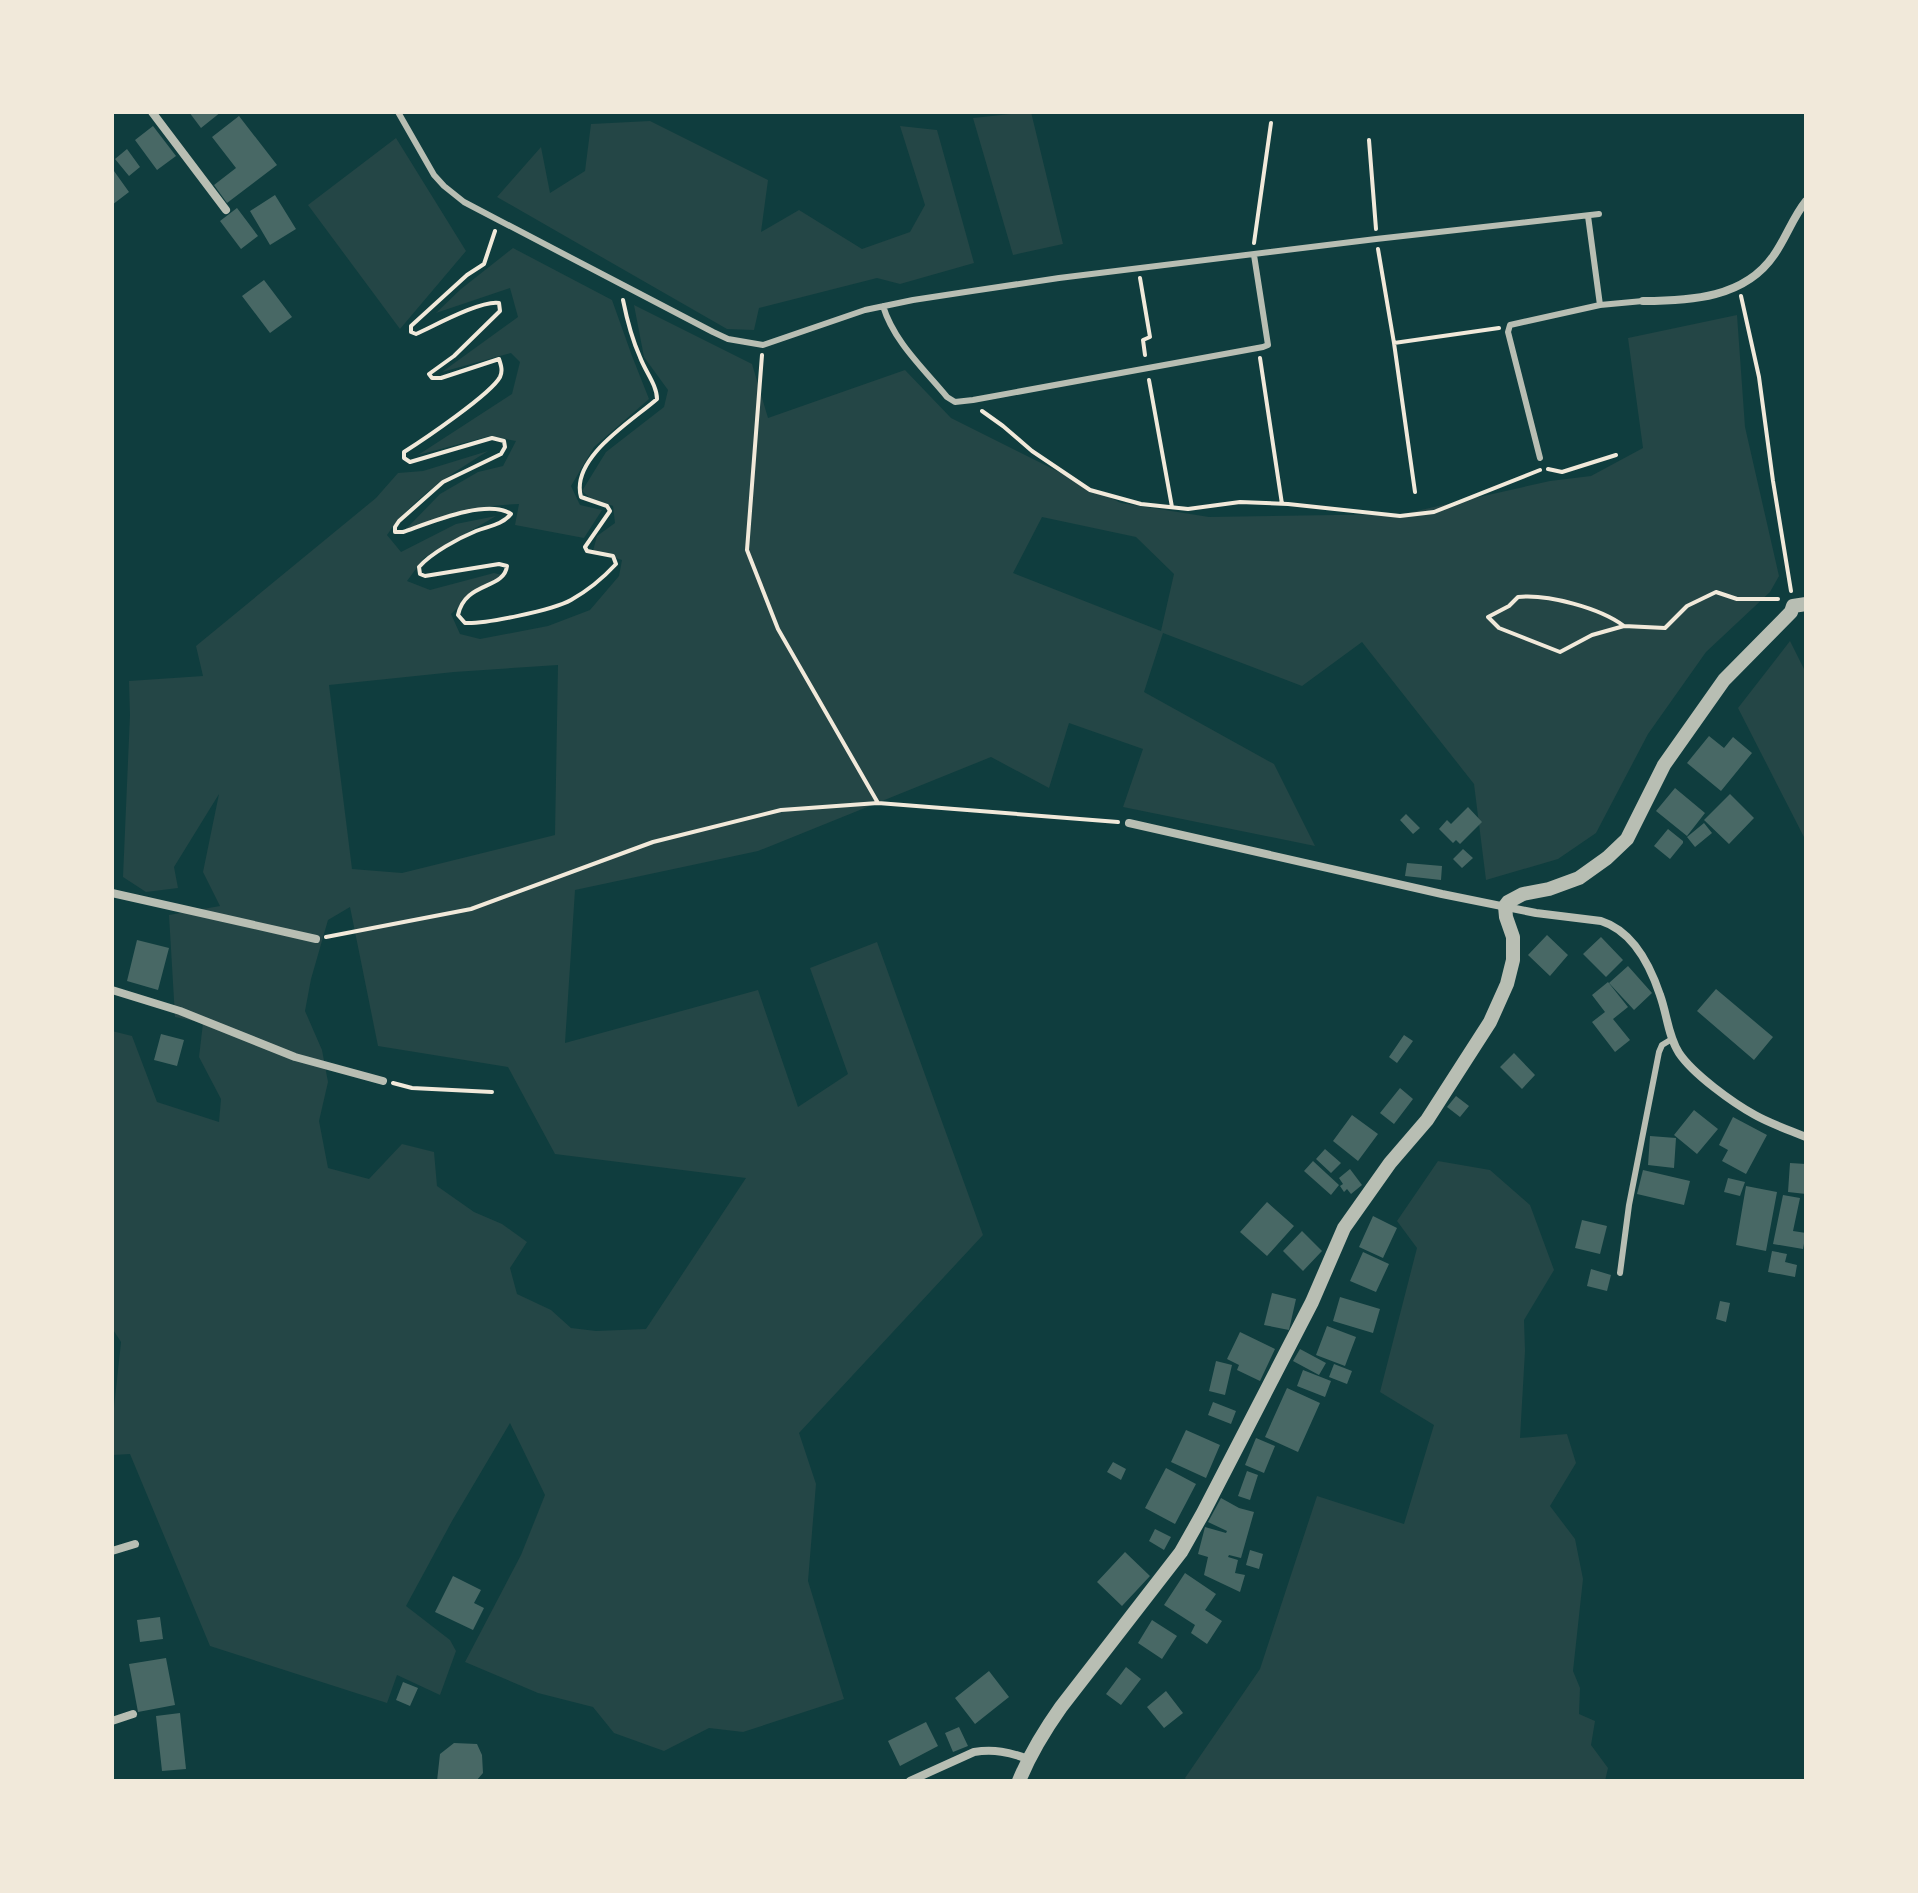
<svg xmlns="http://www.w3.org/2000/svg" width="1918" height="1893" font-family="'Sofia Sans Condensed',sans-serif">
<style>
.green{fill:#244646;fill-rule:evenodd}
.building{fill:#486865}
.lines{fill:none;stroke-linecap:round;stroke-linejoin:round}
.path{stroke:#f1e9da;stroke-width:4}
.service{stroke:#b8beb3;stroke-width:6}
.minor{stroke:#b8beb3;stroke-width:8}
.tertiary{stroke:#b8beb3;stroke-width:14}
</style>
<rect width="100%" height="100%" fill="#0f3d3e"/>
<!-- green -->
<path class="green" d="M1031,112l32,132 -50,11 -40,-137z
M650,121l118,59 -7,52 38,-22 63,39 48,-17 15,-27 -25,-79 37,4 37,133 -74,21 -23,-6 -118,30 -5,22 -27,-1 -230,-132 44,-50 9,46 35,-22 6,-47z
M396,138l70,113 -66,78 -92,-124z
M513,248l99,52 20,56 17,43 -55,48 -23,39 9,19 22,5 -18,28 -69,-13 4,-21c-40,1 -75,12 -113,25l34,-35 38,-22 25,-6 13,-25 -26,-5 -72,19 94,-61 8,-32 -9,-9 -69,19 76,-55 -8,-29 -74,25 25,-24z
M634,305l118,59 16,54 137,-48 46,48 170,85 88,14 194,-3 147,-33 41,-5 52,-28 -15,-110 109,-23 8,112 34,149 -9,16 -64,60 -58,82 -52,99 -38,26 -72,21 -12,-96 -112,-142 -60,44 -139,-53 -19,59 130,72 41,82 -192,-39 20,-58 -74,-26 -20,65 -58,-31 -233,94 -183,39 -10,153 193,-53 40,117 50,-33 -38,-106 67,-26 106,293 -184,198 17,51 -8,97 36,118 -101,33 -34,-4 -45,23 -50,-18 -21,-26 -55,-14 -73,-31 56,-107 24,-60 -35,-72 -58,98 -46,85 44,34 6,11 -16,44 -43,-20 -10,28 -177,-57 -80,-192 -18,1v-29l9,-84 -9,-14v-297l20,5 25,66 62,20 2,-23 -22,-42 4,-34 -28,-6 -6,-102 51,-9 -17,-34 16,-78 -45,73 4,21 -32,4 -23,-15 7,-162 -1,-34 74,-5 -7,-30 180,-148 22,-25 25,-2 65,-20c-37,23 -76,47 -101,84l14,17 55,-28 40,-8 -72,42 -17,23 23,9 64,-17 12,3 -31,15 -24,23 9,20 20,5 68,-13 42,-16 29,-34 3,-16 -29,-9 4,-15 18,-13 -2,-17 -23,-8 -8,-7 24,-39 58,-45 4,-17 -24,-33zM1042,517l94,20 38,37 -13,57 -148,-58zM558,665l-3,170 -153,38 -50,-4 -23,-184 125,-13zM350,907l28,139 130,21 47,87 191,24 -100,151 -50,2 -25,-3 -20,-18 -34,-16 -7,-26 17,-26 -25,-18 -28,-12 -37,-26 -3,-34 -32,-8 -33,35 -41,-11 -9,-47 9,-39 -6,-32 -17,-39 6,-32 17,-59z
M1790,641l16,32v168l-68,-133z
M1438,1161l52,9 40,35 24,65 -30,50 1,31 -5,87 47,-4 9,29 -26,43 25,33 8,40 -10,92 7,17 -1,26 16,7 -4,24 17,23 -3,13h-418l-2,-3 75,-109 57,-173 87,28 30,-99 -54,-33 37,-144 -20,-27z"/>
<!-- building -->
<path class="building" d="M189,112h32l-20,16z
M239,116l38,49 -50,38 -13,-18 22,-17 -24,-31z
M153,126l23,30 -19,14 -22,-30z
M127,149l13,18 -11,9 -14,-17z
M114,171l15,21 -17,13v-32z
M275,195l21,34 -26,16 -20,-34z
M237,208l21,28 -17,13 -21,-28z
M264,280l28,37 -22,16 -28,-37z
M1709,736l15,12 9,-11 19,16 -31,38 -34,-28z
M1675,788l30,25 -18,23 -31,-25z
M1730,794l24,24 -25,26 -25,-24z
M1468,807l14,15 -22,22 -4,-4 -3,3 -14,-14 8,-9 4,4z
M1406,814l14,14 -7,6 -13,-14z
M1704,823l8,10 -17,14 -8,-10z
M1668,829l15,12v2l-13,16 -16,-13z
M1463,849l10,9 -11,10 -9,-9z
M1407,863l35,3 -1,14 -36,-4z
M1547,935l21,20 -18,21 -22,-21z
M1601,937l22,23 -17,17 -23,-23z
M137,940l32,8 -11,42 -31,-9z
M1628,966l24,27 -18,17 -25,-27z
M1608,982l20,25 -15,12 17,21 -15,12 -23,-30 13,-10 -13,-17z
M1716,989l57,48 -19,23 -57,-49z
M161,1034l23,6 -7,26 -23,-6z
M1404,1035l9,6 -16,22 -8,-6z
M1514,1053l21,22 -13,14 -22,-22z
M1400,1088l13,11 -19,25 -14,-11z
M1456,1096l13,10 -9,11 -13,-10z
M1694,1110l24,19 -21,25 -23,-19z
M1352,1115l26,19 -20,27 -25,-20z
M1733,1117l34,18 -21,39 -24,-13 6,-11 -9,-5z
M1650,1136l26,2 -2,30 -26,-3z
M1325,1149l16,14 -10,10 -15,-14z
M1313,1161l26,24 -8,10 -27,-24z
M1790,1163l16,1v30l-18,-2z
M1350,1169l12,16 -11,9 -4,-5 -3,3 -4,-6 3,-2 -4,-6z
M1643,1170l47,11 -6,24 -47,-11z
M1728,1178l17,4 -5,14 -16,-4z
M1746,1186l31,6 -11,59 -30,-6z
M1783,1195l17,3 -7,33 13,2 -3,16 -30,-5z
M1267,1202l27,24 -27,30 -27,-24z
M1373,1216l24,12 -14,30 -24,-11z
M1582,1220l25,6 -7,28 -25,-6z
M1302,1231l20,20 -19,20 -20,-20z
M1772,1251l15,3 -2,8 12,3 -2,12 -27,-5z
M1363,1252l26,12 -13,28 -26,-11z
M1591,1269l20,6 -4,16 -20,-5z
M1272,1293l24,6 -7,31 -25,-5z
M1340,1297l40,12 -7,24 -40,-12z
M1720,1301l10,2 -4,19 -10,-3z
M1327,1326l29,11 -11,29 -29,-11z
M1240,1332l35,17 -15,32 -23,-11 2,-5 -12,-6z
M1300,1349l26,14 -7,12 -26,-14z
M1216,1361l16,4 -7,30 -16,-4z
M1334,1364l18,7 -5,13 -18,-7z
M1303,1370l28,11 -6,16 -28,-11z
M1287,1388l33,15 -22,49 -33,-15z
M1213,1402l23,9 -5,13 -23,-9z
M1186,1430l34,15 -14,33 -35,-16z
M1256,1438l19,8 -11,27 -19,-8z
M1113,1462l13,7 -5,11 -14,-8z
M1166,1468l30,16 -21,40 -30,-16z
M1247,1471l11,4 -8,25 -12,-4z
M1221,1498l18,10 15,4 -13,46 -12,-3 -1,2 10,3 -3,13 10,2 -5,17 -36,-17 4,-18 -10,-3 7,-27 21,6 1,-2 -19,-9z
M1155,1529l16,8 -7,13 -15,-9z
M1250,1550l13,4 -4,15 -13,-4z
M1125,1552l25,24 -28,30 -25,-24z
M1185,1573l31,21 -11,16 17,11 -15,23 -16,-11 4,-8 -31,-20z
M453,1576l28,14 -7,13 10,5 -11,22 -38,-18z
M160,1617l3,22 -23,3 -3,-22z
M1152,1620l25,16 -15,23 -24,-16z
M166,1658l9,47 -37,7 -9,-48z
M1126,1667l15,12 -20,26 -15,-11z
M989,1671l20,26 -34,27 -20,-26z
M403,1682l15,6 -8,18 -14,-6z
M1166,1691l17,22 -19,15 -17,-21z
M180,1713l6,56 -24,2 -6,-55z
M926,1722l12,24 -38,20 -12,-25z
M959,1727l9,19 -15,6 -8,-19z
M454,1743l23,1 5,11 1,18 -7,8h-39l3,-27z"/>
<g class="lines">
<!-- path -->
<path class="path" d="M1369,140l7,89
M495,231l-11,33 -17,11 -56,51v6l5,2c18,-8 65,-34 83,-31l1,8 -46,45 -25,18 3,4h9l58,-19c2,6 4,12 1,18 -9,17 -77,63 -96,75v6l6,4 82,-24 12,3 1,6 -4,7 -58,28 -44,39 -4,6v5h8c26,-9 84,-34 108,-18 -9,11 -22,12 -35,17 -17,7 -45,22 -57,36l1,7 5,2 74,-12 8,2c-3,24 -42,15 -49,49l7,8c21,1 88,-13 106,-23 16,-9 33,-23 45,-36l-3,-8 -26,-5 -2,-4 25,-36 -3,-5 -26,-9c-11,-39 51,-76 76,-98 0,-14 -12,-28 -17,-42 -8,-18 -13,-37 -17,-57
M1254,243l17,-120
M1378,249l16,94 21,149
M1140,278l10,59 -7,3 2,15
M1741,296l18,81 14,104 18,110
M1394,343l105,-15
M762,355l-15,195 31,79 100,174
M1260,358l22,146
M1149,380l23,127
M982,411l21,15 29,25 58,39 51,14 47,5 52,-7 48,2 112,12 34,-4 106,-42
M1548,469l14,3 54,-17
M1624,626c-24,-18 -76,-32 -106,-29l-9,9 -21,11 11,11 61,24 32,-17 32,-9 41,2 22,-22 29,-14 21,7h41
M326,937l145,-28 182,-67 128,-32 97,-7 240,19
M393,1083l19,5 80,4"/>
<!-- service -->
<path class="service" d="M398,112l36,63 10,11 20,16 249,130 15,7 35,6 102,-35 48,-10 59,-9 87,-13 317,-39 223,-25
M1588,216l12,89 43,-4
M883,306c11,36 41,63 64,91l8,5 18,-2 290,-53 5,-2 -14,-90
M1540,458l-32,-126 2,-7 90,-20
M1620,1273l9,-68 30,-153 3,-7 10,-6"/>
<!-- minor -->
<path class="minor" d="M152,112l74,98
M1643,301c47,0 102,-3 131,-46 12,-17 19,-38 32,-54
M1129,823l313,71 94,19 65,8c32,10 49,44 59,74 7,19 8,41 19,58 14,21 54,50 76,62 16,9 34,15 51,22
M112,893l204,46
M112,990l68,21 115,46 88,24
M112,1551l23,-7
M112,1721l21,-7
M910,1781l64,-29c20,-3 35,0 54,7"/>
<!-- tertiary -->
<path class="tertiary" d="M1019,1781c11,-27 25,-50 42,-74l120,-155 22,-39 109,-211 32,-74 46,-65 37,-43 63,-98 17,-38 6,-24v-23l-7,-20 -1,-11 3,-4 15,-8 26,-5 30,-11 28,-20 20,-19 37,-74 60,-85 67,-68 2,-6 13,-2"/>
</g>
<!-- border -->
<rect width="1918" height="1893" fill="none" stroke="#f1e9da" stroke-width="228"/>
</svg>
